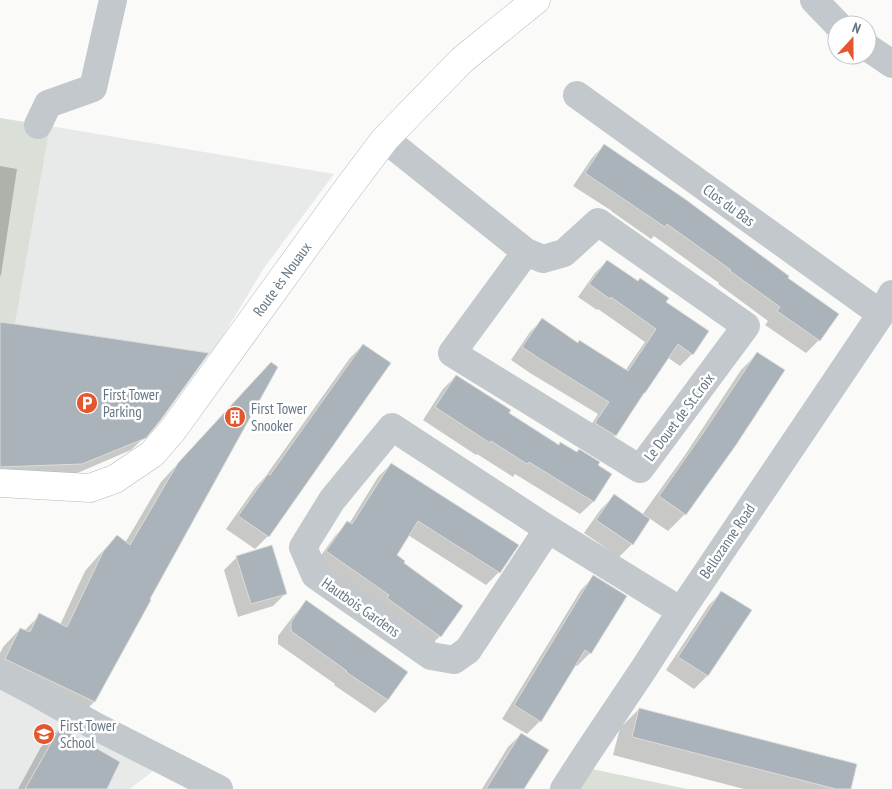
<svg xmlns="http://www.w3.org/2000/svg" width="892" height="789" font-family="'PT Sans Narrow',sans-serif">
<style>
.built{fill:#e8e9e9}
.green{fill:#dadfd7}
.shadow{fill:#0003}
.building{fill:#aab3b9;stroke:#dcdcda}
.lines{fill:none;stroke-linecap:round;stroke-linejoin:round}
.secondary-casing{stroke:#b3babf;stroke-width:29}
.street{stroke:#c3c8cc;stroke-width:28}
.secondary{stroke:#fff;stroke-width:28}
.labels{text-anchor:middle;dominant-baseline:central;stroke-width:5;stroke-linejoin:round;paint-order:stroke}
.street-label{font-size:15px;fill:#657683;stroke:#fff}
.poi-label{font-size:15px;fill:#657683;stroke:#fff;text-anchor:start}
</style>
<rect width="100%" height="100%" fill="#fafaf8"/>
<!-- built -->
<path class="built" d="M50,126l284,48 -70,94 -52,86 -197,-30z
M0,685l153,86 -23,18h-130z"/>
<!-- green -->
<path class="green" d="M0,118l50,8 -35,198 -15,-2z
M592,769l95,20h-108z"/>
<!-- shadow -->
<path class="shadow" d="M604,145l215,195 -13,13 -41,-28 3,-4 -50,-37 1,-1 -65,-47 -3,3 -40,-28h1l-39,-25 19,-28z
M0,166l17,3 -16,106 -1,1z
M607,261l57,41 28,52 -12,12 -13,-9 -52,78 -12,13 -19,-12 14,-22 -68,-41 -19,-13 19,-28 12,-12 36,24 47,27 20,-29 -47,-33 -1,1 -19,-13 17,-24z
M0,323l145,114 -14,13 -63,27 -68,2z
M363,345l-95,191 -13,13 -29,-20 29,-41 10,-11 85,-119z
M758,353l-73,161 -17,17 -19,-13 -17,26 -13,13 -35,-24 17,-24 13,-13 28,19 43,-60 56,-85z
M456,376l51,38 51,32 2,-2 50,30 -17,28 -13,12 -65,-40 -2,3 -36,-23 -1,1 -53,-35 20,-31z
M254,381l-160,321 -17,17 -77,-37v-29l3,-6 17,-18 4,2 16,-16 20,10 25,-54 15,-17 17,-18 8,7 36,-61z
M391,464l108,108 -13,13 -78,-50 -13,21 7,7 38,73 -13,13 -113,-84 21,-29 13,-13 1,1 29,-47z
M237,557l49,36 -13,13 -35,11 -14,-47z
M593,577l-3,76 -13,13 -2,-1 -35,56 -13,13 -25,-15 79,-129z
M722,592l28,18 -43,66 -13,13 -28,-19 43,-65z
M307,602l81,98 -13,13 -41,-28 1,-1 -57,-40v-8l16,-21z
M639,709l210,80h-105l-131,-34 7,-27z
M60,728l46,61h-88l23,-42z
M521,734l2,55h-41l26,-42z"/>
<!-- building -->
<path class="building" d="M604,144l81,55 104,77 -1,2 51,36 -19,27 -43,-30 3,-4 -50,-36 1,-1 -64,-46 -2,3 -80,-54z
M607,260l31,21 2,-3 29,20 -3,4 43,29 -16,24 -15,-11 -33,49h-1l-28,43 -21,-13 14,-21 -66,-41 -21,-14 20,-29 36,25 1,-3 49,31 28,-42 -45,-32 -1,2 -21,-15z
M0,322l15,2 194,29 -49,68 -14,17 -64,26 -82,3z
M363,344l28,19 -122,174 -31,-21 30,-42 2,1z
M757,352l28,18 -49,75 -50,70 -27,-19 42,-60z
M271,362l7,5 -128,232 1,1 -56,102 -90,-43 15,-31 10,4 9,-19 28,14 36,-75 14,-17 13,10 48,-82z
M456,375l55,35 -2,3 50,32 1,-3 17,10 2,-3 21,13 -2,3 14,9 -18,28 -65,-40 -2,2 -36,-23 -1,2 -55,-36z
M391,463l128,82 -19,28 -82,-52 -21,34 8,6 -1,2 59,43 -22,31 -54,-39 2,-3 -63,-44 21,-30 5,3z
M614,494l36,25 -17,26 -37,-25z
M272,545l15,49 -36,10 -15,-48z
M593,575l34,21 -36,58 -6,-4 -44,72 -27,-17z
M721,591l31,19 -44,66 -30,-19z
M306,600l102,72 -20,28 -42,-28 1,-1 -56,-40v-9z
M639,708l218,56 -6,25h-15l-204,-52z
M60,727l60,35 -13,27h-82z
M521,733l28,17 -25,39h-38z"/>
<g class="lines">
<!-- secondary casing -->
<g class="secondary-casing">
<path id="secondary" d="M0,483l90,5 25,-9 37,-25 20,-23 173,-239 40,-53 77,-79 74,-60"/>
</g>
<!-- street -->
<path class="street" d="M814,0l24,25
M867,47l25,17
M577,95l304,219
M38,125l10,-21 45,-16 20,-88
M385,139l141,113 17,7 21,-6 34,-31 148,104 -106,143 -188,-116 74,-101
M548,529l-156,-102 -60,73 -29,47 12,28 116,81 23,4 14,-10 80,-121 133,82
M0,674l29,15 66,37 124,63
M564,789l22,-34 57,-85 38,-59 200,-297 11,-20"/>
<!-- secondary -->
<use href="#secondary" class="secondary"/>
</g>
<!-- icons -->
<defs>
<g id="parking-disc" transform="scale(1.125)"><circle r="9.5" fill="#e4572e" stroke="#fff"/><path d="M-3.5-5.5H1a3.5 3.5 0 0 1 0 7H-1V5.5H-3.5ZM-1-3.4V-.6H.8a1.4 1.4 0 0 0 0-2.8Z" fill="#fff"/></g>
<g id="building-disc" transform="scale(1.125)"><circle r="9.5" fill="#e4572e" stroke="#fff"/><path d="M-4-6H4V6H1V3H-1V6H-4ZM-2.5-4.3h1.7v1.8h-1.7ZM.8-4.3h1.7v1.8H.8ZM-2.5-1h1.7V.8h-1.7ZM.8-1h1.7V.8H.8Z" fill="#fff"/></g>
<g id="school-disc" transform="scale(1.125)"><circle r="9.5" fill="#e4572e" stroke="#fff"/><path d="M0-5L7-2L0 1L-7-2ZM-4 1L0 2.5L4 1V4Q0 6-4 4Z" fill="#fff"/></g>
</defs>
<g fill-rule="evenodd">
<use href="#parking-disc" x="87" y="403"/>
<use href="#building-disc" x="235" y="417"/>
<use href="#school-disc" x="44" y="734"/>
</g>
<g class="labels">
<!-- street labels -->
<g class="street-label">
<text transform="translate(729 205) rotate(36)">Clos du Bas</text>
<text transform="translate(282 279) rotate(-54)">Route ès Nouaux</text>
<text transform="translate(679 417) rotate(-53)">Le Douet de St.Croix</text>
<text transform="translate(727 541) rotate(-56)">Bellozanne Road</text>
<text transform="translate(361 607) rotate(35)">Hautbois Gardens</text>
</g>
<!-- poi labels -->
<g class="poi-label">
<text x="103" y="394">First Tower<tspan x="103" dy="17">Parking</tspan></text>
<text x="251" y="408">First Tower<tspan x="251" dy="17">Snooker</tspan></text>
<text x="60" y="725">First Tower<tspan x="60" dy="17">School</tspan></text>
</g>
</g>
<!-- north arrow -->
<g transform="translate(852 40) rotate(21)"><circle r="24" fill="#ffffff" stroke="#c1c8cd"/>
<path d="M0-4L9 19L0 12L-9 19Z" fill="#e4572e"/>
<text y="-8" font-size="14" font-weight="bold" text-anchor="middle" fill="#657683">N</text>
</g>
</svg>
